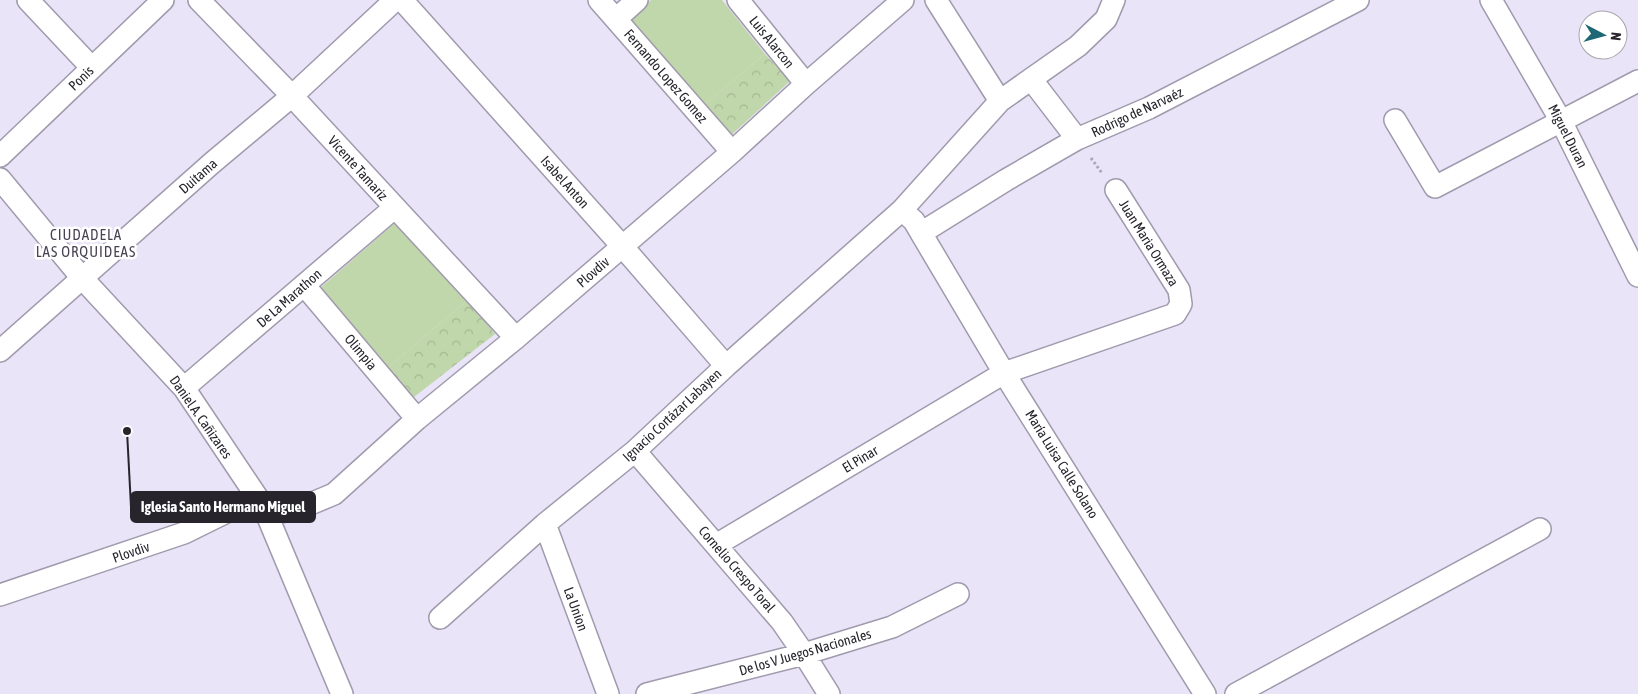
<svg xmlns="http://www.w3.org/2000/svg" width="1638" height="694" font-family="'Asap Condensed',sans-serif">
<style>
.park{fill:url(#park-crowns)}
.pitch{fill:#bfd7aa}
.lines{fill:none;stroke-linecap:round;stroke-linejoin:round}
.street-casing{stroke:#a09aad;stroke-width:24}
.path{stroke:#aca7b7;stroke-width:3;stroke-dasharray:2.5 2.5;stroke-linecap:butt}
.street{stroke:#fff;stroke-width:21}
.labels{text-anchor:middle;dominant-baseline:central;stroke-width:5;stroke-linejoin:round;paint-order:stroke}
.street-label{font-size:14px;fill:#27242c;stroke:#fff}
.neighbourhood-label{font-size:15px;letter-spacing:1px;fill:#484353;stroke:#fff}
.leader{fill:none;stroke:#27242c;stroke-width:2}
.callout-dot{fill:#27242c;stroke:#fff;stroke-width:2}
.callout{fill:#27242c;stroke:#27242c;stroke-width:2}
.callout-label{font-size:15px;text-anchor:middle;font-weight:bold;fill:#fff}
</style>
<defs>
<pattern id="park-crowns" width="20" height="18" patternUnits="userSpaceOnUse" patternTransform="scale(1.25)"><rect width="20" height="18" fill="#bfd7aa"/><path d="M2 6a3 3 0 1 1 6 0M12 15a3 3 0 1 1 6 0" fill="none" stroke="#a4b892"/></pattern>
</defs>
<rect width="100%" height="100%" fill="#eae4f8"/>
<!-- park -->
<path class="park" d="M765,54l25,27 -62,57 -25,-32z
M469,299l26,35 -81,63 -29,-27z"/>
<!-- pitch -->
<path class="pitch" d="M651,0h71l43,54 -62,52 -79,-82z
M396,222l73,77 -84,71 -67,-80z"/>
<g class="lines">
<!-- street casing -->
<g class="street-casing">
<path id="street" d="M28,0l64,68
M199,0l93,96 224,242
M402,0l220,246 104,120
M599,0l133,152
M738,0l68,84
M936,0l64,101
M1491,0l70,121 77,155
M616,19l21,-19
M1031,79l46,60
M1395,120l40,67 203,-106
M0,156l163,-156
M0,179l82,99 102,110 73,109 10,18 75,179
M902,210l98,-109 78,-55 28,-27 8,-19
M921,233l85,-53 71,-41 72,-31 209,-108
M304,285l113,134
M0,351l212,-188 80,-67 103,-96
M184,388l210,-180
M635,451l147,171 22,32 25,40
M267,515l36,-8 31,-13 83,-75 99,-81 216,-186 74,-68 97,-84
M545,524l63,170
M716,545l288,-172 171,-59 6,-10 -2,-14 -63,-100
M0,595l184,-62 73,-36
M440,618l105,-94 90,-73 91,-85 176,-156 12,11 7,12 83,140 201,321
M647,694l157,-40 88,-27 66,-33
M1236,694l304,-165"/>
</g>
<!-- path -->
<path class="path" d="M1091,158l11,15"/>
<!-- street -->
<use href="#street" class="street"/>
</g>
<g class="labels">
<!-- street labels -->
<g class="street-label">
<text transform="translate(772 42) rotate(51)">Luis Alarcon</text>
<text transform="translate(666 76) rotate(49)">Fernando Lopez Gomez</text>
<text transform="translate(81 78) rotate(-44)">Ponis</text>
<text transform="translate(1137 112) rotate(-25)">Rodrigo de Narvaéz</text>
<text transform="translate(1568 136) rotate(63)">Miguel Duran</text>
<text transform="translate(358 168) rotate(48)">Vicente Tamariz</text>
<text transform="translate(198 176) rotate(-41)">Duitama</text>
<text transform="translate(565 182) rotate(48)">Isabel Anton</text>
<text transform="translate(1149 243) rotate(58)">Juan Maria Ormaza</text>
<text transform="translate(593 272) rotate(-41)">Plovdiv</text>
<text transform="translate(289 298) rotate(-41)">De La Marathon</text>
<text transform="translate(361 352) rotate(50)">Olimpia</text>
<text transform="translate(672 415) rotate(-43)">Ignacio Cortázar Labayen</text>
<text transform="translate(201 417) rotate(55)">Daniel A. Cañizares</text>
<text transform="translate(860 459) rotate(-31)">El Pinar</text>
<text transform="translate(1062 464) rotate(58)">María Luisa Calle Solano</text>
<text transform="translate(131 552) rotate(-19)">Plovdiv</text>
<text transform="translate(737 569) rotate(49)">Cornelio Crespo Toral</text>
<text transform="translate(576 609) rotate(70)">La Union</text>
<text transform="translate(805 652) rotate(-16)">De los V Juegos Nacionales</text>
</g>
<!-- neighbourhood labels -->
<g class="neighbourhood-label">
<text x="86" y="234">CIUDADELA<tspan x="86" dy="17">LAS ORQUIDEAS</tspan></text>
</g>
</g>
<!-- callouts -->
<path class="leader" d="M127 431L131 507"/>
<circle class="callout-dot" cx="127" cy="431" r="5"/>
<rect class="callout" x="131" y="492" width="184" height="30" rx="5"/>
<g class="callout-label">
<text x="223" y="512">Iglesia Santo Hermano Miguel</text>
</g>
<!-- north arrow -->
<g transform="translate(1603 35) rotate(96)"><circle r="24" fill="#ffffff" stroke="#a9a7ab"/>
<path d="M0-4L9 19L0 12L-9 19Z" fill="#1e6774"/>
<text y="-8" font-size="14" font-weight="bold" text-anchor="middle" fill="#27242c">N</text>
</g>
</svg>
